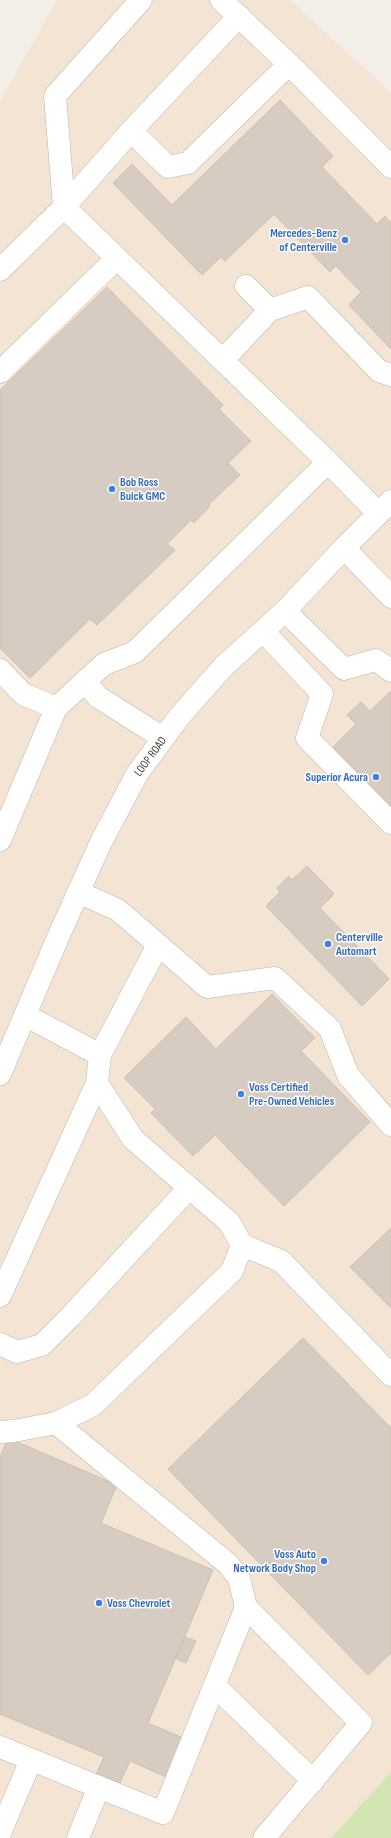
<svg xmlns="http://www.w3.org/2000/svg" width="391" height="1838" font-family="'Sofia Sans Condensed',sans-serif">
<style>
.commercial{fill:#f4e4d4}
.green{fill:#d2e5b3}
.building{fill:#d7ccc1;stroke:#cec1b1}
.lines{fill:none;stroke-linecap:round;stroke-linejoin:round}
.minor-casing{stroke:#beb6ab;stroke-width:23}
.minor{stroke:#fff;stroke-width:22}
.shop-dot{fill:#3f7fe0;stroke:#fff;stroke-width:1.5}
.labels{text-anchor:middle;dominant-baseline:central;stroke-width:3;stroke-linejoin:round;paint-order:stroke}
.shop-label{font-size:12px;font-weight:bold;fill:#366cbe;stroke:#fff;text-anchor:start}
.street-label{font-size:12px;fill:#463f37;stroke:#fff}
</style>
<rect width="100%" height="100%" fill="#f3efe8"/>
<!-- commercial -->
<path class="commercial" d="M57,0h233l101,93v1679l-60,66h-331v-1737z"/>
<!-- green -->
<path class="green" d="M391,1772v66h-60z"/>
<!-- building -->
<path class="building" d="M280,100l53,56 -11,11 55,57 8,-8 6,7v126l-42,-44 12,-13 -25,-26 -6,6 -56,-58 -49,47 -4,-4 -19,18 -89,-92 19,-19 40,41z
M107,287l116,118 -4,4 32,32 -23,22 12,12 -31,29 1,2 -16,17 -3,-3 -24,24 8,6 -78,75 -7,-6 -60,59 -30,-30v-258z
M391,691v116l-58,-60 23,-23 -9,-9 14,-13 9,9z
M307,866l27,28 -14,14 69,71 -27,27 -96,-100 14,-14 -3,-4 12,-12 3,4z
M272,994l43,44 -14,13 69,71 -86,84 -69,-71 -22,21 -42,-43 4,-4 -31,-31 62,-61 30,32z
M391,1228v80l-41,-41z
M303,1338l88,90v225l-23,22 -200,-206z
M8,1438l109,47 -16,38 112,47 -65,153 35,15 -17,39 -36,-16 -11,24 -23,-10 8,-18 -104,-43v-257z
M185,1637l11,4 -10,22 -11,-5z"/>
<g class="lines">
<!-- minor casing -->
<g class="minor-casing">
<g id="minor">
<path d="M221,0l68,64 102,103"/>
<path d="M131,131l108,-115"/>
<path d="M0,270l64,-63 67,-76 37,36 20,-4 101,-99"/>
<path d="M246,286l24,24 38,-13 71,74 12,4"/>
<path d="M223,360l47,-50"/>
<path d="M0,372l116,-113"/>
<path d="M328,462l50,51"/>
<path d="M344,548l47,49"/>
<path d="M285,611l59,58 32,-9 15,11"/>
<path d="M263,631l59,63 -15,44 84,85"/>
<path d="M0,670l23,24 33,14"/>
<path d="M85,682l13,15 65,41"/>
<path d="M0,840l56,-132 48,-44 31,-12 193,-190 -264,-255 -9,-111 86,-96"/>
<path d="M78,892l40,18 89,77 68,-9 55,51 18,46 43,50"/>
<path d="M100,1055l58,-110"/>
<path id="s1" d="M0,1074l59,-139 43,-95 35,-66 42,-57 45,-51 61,-55 59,-63 47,-47"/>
<path d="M242,1245l39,16 110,114"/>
<path d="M0,1296l97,-213"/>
<path d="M0,1344l17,8 25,-7 27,-27 120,-130"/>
<path d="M56,1423l172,141 11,14 7,29 115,116 -97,115"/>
<path d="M0,1432l14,-1 42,-8 37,-18 139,-134 10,-26 -13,-23 -96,-83 -36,-56 3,-28 -75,-40"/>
<path d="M215,1686l98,95"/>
<path d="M0,1747l163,66 83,-206"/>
<path d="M0,1833l31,-73"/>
<path d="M78,1838l21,-51"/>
</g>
</g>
<!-- minor -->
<use href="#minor" class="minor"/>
</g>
<!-- markers -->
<g class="shop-dot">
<circle cx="345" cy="240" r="4"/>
<circle cx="112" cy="489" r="4"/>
<circle cx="376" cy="777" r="4"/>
<circle cx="328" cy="944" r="4"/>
<circle cx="241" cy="1094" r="4"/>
<circle cx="324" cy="1561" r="4"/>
<circle cx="99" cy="1603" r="4"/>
</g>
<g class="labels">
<!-- shop labels -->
<g class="shop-label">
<text x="337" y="233" text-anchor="end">Mercedes-Benz<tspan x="337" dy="14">of Centerville</tspan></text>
<text x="120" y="482">Bob Ross<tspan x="120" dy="14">Buick GMC</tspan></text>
<text x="368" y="777" text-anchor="end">Superior Acura</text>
<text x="336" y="937">Centerville<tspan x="336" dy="14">Automart</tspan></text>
<text x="249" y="1087">Voss Certified<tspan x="249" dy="14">Pre-Owned Vehicles</tspan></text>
<text x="316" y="1554" text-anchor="end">Voss Auto<tspan x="316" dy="14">Network Body Shop</tspan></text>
<text x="107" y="1603">Voss Chevrolet</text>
</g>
<!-- street labels -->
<g class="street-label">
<text stroke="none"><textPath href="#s1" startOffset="352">LOOP ROAD</textPath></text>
</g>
</g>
</svg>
